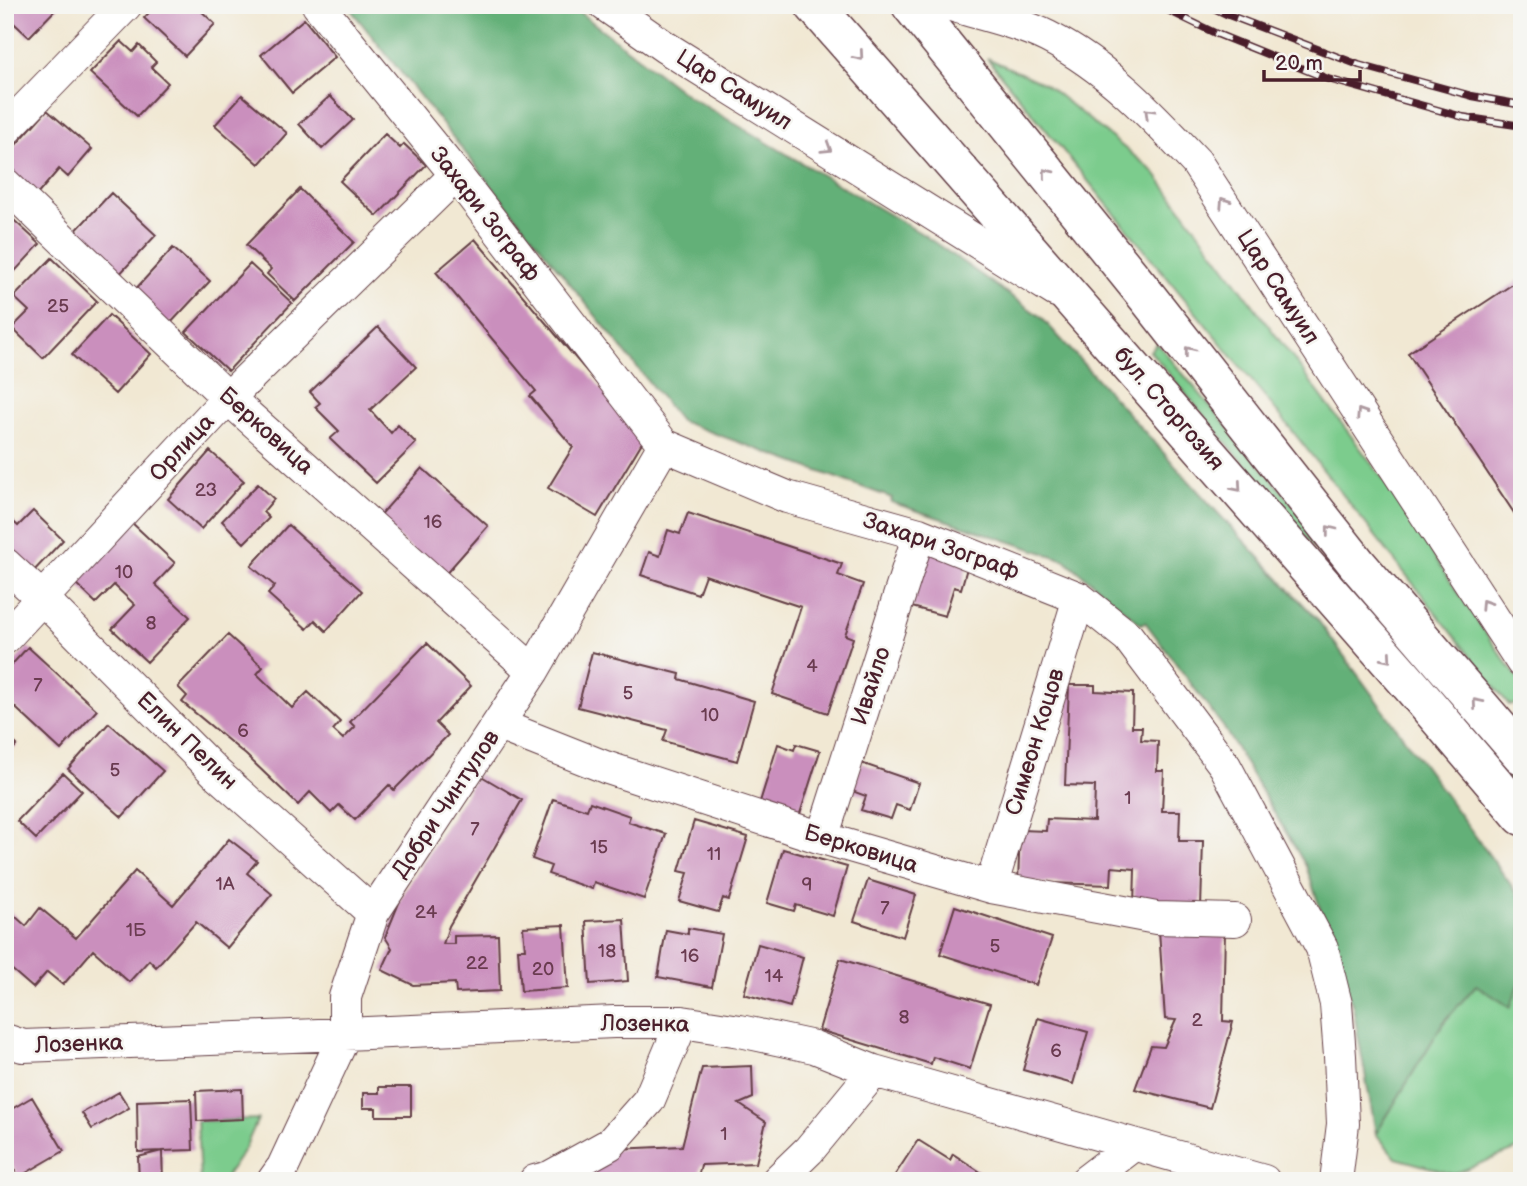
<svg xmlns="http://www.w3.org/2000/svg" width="1527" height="1186" font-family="'Balsamiq Sans',sans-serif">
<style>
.green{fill:#7bcc8d;stroke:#62765c;stroke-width:2}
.forest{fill:#64b078;stroke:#576852;stroke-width:2}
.building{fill:#ca8fbd}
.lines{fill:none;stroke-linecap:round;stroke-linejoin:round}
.minor-casing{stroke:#633d44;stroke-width:34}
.major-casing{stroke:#633d44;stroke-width:41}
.minor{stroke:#fff;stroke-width:32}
.major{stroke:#fff;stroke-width:38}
.rail-casing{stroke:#4a1f2b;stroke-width:8}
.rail{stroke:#f6f6f2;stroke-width:5;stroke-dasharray:16;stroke-linecap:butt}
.oneway{stroke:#ae9aa0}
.labels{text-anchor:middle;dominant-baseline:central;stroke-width:5;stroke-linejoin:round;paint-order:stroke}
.number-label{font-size:19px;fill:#6a3b50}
.street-label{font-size:23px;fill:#4a1f2b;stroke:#f6f6f2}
</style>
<rect width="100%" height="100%" fill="#f6f6f2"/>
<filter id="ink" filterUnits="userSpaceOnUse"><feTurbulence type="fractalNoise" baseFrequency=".0143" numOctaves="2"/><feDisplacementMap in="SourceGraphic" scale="14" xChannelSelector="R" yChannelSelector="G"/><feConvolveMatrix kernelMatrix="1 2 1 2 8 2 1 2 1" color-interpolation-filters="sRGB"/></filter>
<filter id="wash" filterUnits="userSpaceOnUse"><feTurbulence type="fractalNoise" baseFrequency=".00686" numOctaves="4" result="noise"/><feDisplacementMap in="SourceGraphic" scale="28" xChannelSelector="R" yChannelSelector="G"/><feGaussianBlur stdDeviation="1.57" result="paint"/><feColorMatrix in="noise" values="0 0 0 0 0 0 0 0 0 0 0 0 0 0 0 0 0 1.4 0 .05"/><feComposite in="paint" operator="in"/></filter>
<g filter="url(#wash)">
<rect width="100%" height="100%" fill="#f1e8d3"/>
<!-- green -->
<path class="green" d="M987,58l58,26 108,87 228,305 94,142 47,66v20l-13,1 -234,-296z
M1157,343l216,256 149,171v27l-372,-446z
M1522,977v168l-4,4 -65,25 -57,-16 -20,-24 67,-111 33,-38 34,21z
M258,1119l-13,29 -22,33h-23l-3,-60z"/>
<!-- forest -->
<path class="forest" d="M347,5h223l118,91 236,139 117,82 175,194 101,108 205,281v77l-12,30 -34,-22 -33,38 -67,111 -23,-127 -47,-141 -82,-138 -79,-106 -4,2 -76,-64 -174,-58 1,-4 -212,-77z"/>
<g id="blocks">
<!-- building -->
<path class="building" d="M5,5h55l-31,32 -24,-22z
M156,5h39l20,19 -30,32 -41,-38z
M304,19l31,38 -43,36 -31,-38z
M121,41l12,11 6,-7 17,17 -5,5 17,16 -31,33 -47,-43z
M242,95l45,38 -28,31 -44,-39z
M330,96l23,24 -31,29 -23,-25z
M47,110l45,39 -24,28 -9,-8 -23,27 -31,-27v-12z
M385,134l15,14 4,-4 22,21 -49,51 -37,-35z
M300,189l54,53 -59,59 -28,-27 4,-5 -25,-24z
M111,193l45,42 -41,44 -45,-42z
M5,212l35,32 -35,38z
M475,239l169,200 -47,78 -49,-29 25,-41 -43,-51 6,-5 -100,-119z
M173,248l37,33 -42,45 -36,-33z
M52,258l45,43 -54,57 -31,-30 17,-17 -15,-14z
M250,264l42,39 -64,68 -42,-39z
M1522,278v247l-114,-172z
M109,315l42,39 -36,40 -43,-39z
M378,327l38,40 -46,43 21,23 7,-8 18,18 -40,40 -46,-44 9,-8 -24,-24 5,-4 -10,-11z
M210,451l34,30 -43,48 -33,-30z
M422,468l66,58 -45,51 -66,-58z
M258,484l16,15 -11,13 6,6 -25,25 -22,-22z
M33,511l30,29 -32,34 -26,-24v-36l13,12z
M688,513l154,51 -4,11 25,9 -18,51 8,3 -25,75 -56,-19 29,-87 -96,-32 -7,19 -57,-19 8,-23 11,4 8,-26 12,4z
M130,521l45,42 -20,21 35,33 -43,45 -35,-33 23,-24 -21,-20 -18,18 -23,-22z
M288,525l74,66 -36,40 -11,-11 -8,9 -39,-35 7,-8 -24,-20z
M929,544l42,10 -10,35 -7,-2 -9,29 -33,-9z
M228,635l35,32 -6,7 35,34 16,-16 32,30 -7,8 10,9 12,-12 -5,-5 77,-79 44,43 -35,37 12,12 -54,55 -5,-5 -34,35 -16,-15 -8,8 -21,-21 -12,13 -52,-50 -64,-53 5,-6 -9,-9z
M28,647l69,63 -36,40 -56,-52v-26z
M592,652l88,22 -1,5 75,22 -17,60 -74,-20 4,-11 -89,-23z
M1069,685h26v6l38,2 -1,34h10l-1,13 17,1 -1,30h7l-2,40h18l-1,30h24l-2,67 -67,-2 1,-37 -23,-2 -1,18 -93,-3 2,-52 26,1 1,-12 47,2 1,-35 -30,-1z
M109,723l54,48 -41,46 -54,-48z
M5,734l12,11 -12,12z
M778,744l16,6 2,-6 24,7 -23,72 -38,-18z
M861,763l58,20 -9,27 -14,-5 -5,14 -30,-9 5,-14 -14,-5z
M63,773l19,18 -46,48 -19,-18z
M478,774l44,26 -73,126 -6,18h11v-8l44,-1 2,56 -44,2 -1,-10 -42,2 -31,-15 10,-22 -7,-11 16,-39z
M553,799l34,11 3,-8 40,14 -2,6 38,12 -22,65 -50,-17 -2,7 -44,-15 3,-8 -19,-7z
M694,821l54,16 -19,63 -6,-2 -5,14 -39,-11 9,-28 -9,-2z
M229,839l28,22 -10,12 25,21 -45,54 -31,-26 -40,45 -7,-7 -20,22 -36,-32 -30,35 -16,-13 -14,16 -24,-21 -4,4v-64l21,19 14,-18 36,30 59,-67 38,34z
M783,849l64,18 -14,49 -37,-11 -2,6 -27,-8z
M868,880l48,15 -13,42 -49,-16z
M955,906l97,32 -16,47 -96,-31z
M624,919l4,62 -38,3 -4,-63z
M564,925l4,63 -47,3 -3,-42h7l-2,-22z
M688,928l34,6 -10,53 -54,-10 8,-47 22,4z
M1159,930h66l-2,91 10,1 -23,86 -75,-19 16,-43 13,1 12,-27 -11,-1z
M758,944l45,13 -13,50 -46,-13z
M840,959l150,45 -20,65 -37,-12 -2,7 -112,-34z
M1038,1018l50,14 -15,52 -50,-14z
M752,1066l1,32 -14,6 27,18 -10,41 -55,2 -4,16h-119l38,-32 66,-3 20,-78z
M379,1087h32v29h-35v-8h-13v-15h16z
M242,1089l1,30 -46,2 -1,-30z
M119,1092l10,16 -37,21 -10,-16z
M32,1097l32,54 -45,26 -14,-24v-40z
M191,1099l2,51 -31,1 1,30h-24l-1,-24 24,-6 -24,1 -1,-51z
M918,1140l32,20 3,-6 41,27h-103z"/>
</g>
</g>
<g filter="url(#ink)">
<use href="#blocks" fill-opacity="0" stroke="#633d44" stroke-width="2"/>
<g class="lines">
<!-- minor casing -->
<g class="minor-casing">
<path id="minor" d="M318,5l138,170 208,270 123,52 132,37 160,64 49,39 97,129 97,182 14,56 4,52 3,68 -7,57
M605,5l60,42 391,244
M950,5c31,9 70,18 98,32 59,30 104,78 148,125l326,500
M5,130l121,-125
M5,184l223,214 305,273
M5,564l38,35 173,174 157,140
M5,638l223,-240 228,-223
M499,725l106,42 217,71 169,49 165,31 79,2
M822,838l97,-304
M991,887l88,-289
M5,1040l18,6 322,-12 269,-12h68l58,9 74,16 60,24 390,110
M273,1181l10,-14 62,-133v-37l28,-84 160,-242 131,-226
M535,1181l15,-4 60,-33 39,-44 33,-78
M777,1181l32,-31 65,-79
M1086,1181l47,-36"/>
</g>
<!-- major casing -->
<g class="major-casing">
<path id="major" d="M814,5l599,683 109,128
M911,5l237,293 210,267 164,190"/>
</g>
<!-- minor -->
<use href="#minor" class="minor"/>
<!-- major -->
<use href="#major" class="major"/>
<!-- rail casing -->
<g class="rail-casing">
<path id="rail" d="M1157,5l60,29 111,45 135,38 59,9
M1207,5l19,9 133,51 113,31 50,9"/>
</g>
<!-- rail -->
<use href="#rail" class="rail"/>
</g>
<!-- one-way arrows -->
<defs><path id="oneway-chevron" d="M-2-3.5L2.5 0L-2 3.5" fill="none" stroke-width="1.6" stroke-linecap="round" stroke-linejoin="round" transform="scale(1.75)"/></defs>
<g class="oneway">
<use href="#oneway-chevron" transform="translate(859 56) rotate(49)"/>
<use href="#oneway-chevron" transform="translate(1149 113) rotate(-136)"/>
<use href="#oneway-chevron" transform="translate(827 148) rotate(32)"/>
<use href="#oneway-chevron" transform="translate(1047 173) rotate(-129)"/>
<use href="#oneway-chevron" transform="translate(1224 202) rotate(-123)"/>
<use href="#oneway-chevron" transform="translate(1189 351) rotate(-128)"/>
<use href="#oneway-chevron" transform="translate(1361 413) rotate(-123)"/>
<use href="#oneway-chevron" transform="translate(1237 487) rotate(49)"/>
<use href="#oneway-chevron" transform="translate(1330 530) rotate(-128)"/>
<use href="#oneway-chevron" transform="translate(1485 604) rotate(-123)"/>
<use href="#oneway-chevron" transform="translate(1387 658) rotate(49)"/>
<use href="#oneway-chevron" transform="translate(1477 703) rotate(-131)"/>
</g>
</g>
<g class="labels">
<!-- number labels -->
<g class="number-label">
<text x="58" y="306">25</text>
<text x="206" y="490">23</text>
<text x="433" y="522">16</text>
<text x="124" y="572">10</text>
<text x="151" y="623">8</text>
<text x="812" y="666">4</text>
<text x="38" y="685">7</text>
<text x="628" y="693">5</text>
<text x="710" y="715">10</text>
<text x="243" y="731">6</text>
<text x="115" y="770">5</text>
<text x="1128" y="798">1</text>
<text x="475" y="829">7</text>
<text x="599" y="847">15</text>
<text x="714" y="854">11</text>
<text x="225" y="884">1А</text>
<text x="807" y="885">9</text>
<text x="885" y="908">7</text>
<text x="426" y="912">24</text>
<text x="136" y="930">1Б</text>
<text x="995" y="946">5</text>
<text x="607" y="951">18</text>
<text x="690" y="956">16</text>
<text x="477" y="963">22</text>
<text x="543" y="969">20</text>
<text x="774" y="976">14</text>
<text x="904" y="1017">8</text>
<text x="1197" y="1020">2</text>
<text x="1056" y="1051">6</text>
<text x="724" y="1134">1</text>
</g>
<!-- street labels -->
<g class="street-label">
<text transform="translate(734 90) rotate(32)">Цар Самуил</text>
<text transform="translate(485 214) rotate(52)">Захари Зограф</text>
<text transform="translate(1278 287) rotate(57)">Цар Самуил</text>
<text transform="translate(1169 409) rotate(49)">бул. Сторгозия</text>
<text transform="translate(266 431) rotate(42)">Берковица</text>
<text transform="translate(182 448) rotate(-47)">Орлица</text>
<text transform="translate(941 546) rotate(19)">Захари Зограф</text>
<text transform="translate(871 686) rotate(-72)">Ивайло</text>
<text transform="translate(187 741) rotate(44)">Елин Пелин</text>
<text transform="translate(1035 742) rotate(-73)">Симеон Коцов</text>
<text transform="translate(446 804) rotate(-56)">Добри Чинтулов</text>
<text transform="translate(861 849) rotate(17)">Берковица</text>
<text transform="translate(645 1024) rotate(1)">Лозенка</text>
<text transform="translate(79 1044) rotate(-2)">Лозенка</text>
</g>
</g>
<!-- margin -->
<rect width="1527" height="1186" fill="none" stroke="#f6f6f2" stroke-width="28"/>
<!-- scale -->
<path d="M1264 70v10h96v-10" fill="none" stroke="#4a1f2b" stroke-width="3.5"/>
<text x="1275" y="70" font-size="21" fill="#4a1f2b" stroke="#f6f6f2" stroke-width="5" paint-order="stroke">20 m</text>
</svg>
